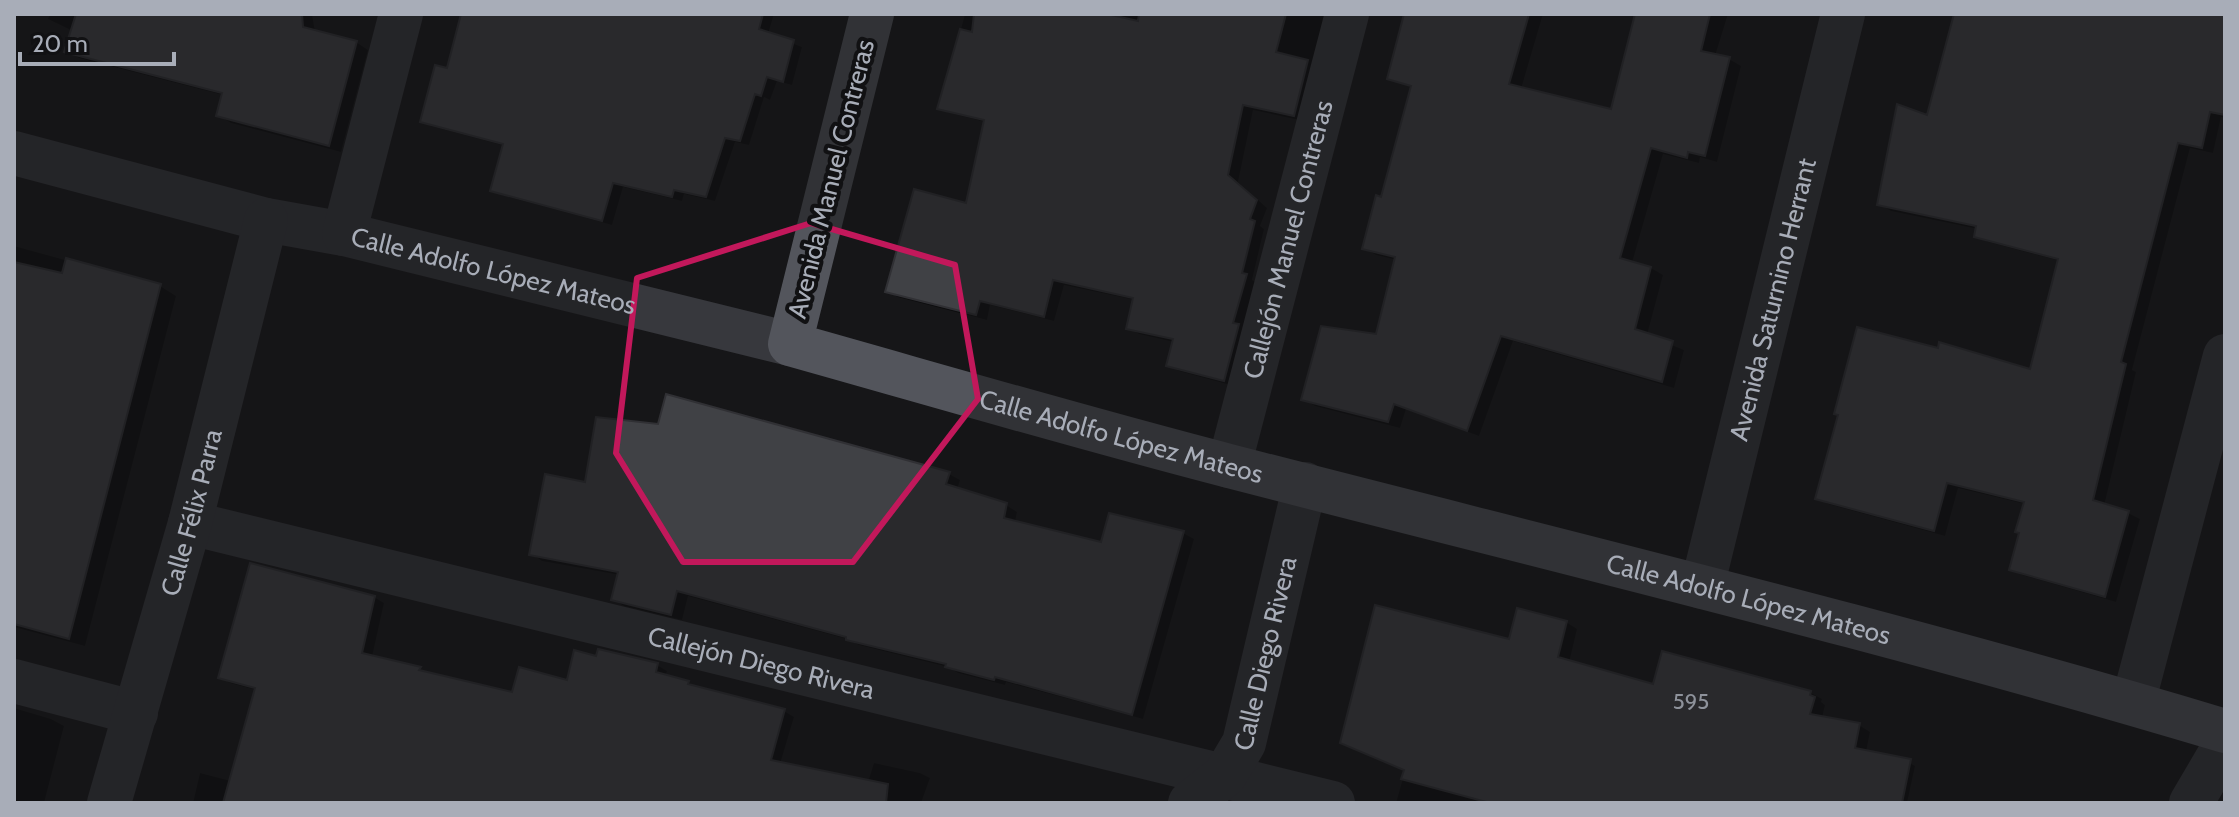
<svg xmlns="http://www.w3.org/2000/svg" width="2239" height="817" font-family="Cabin,sans-serif">
<style>
.shadow{fill:#0007}
.building{fill:#404145;stroke:#303034;stroke-width:2}
.lines{fill:none;stroke-linecap:round;stroke-linejoin:round}
.minor{stroke:#37383d;stroke-width:44}
.major{stroke:#53555c;stroke-width:44}
.marked{fill:none;stroke:#c2185b;stroke-width:6;stroke-linejoin:round}
.labels{text-anchor:middle;dominant-baseline:central;stroke-width:8;stroke-linejoin:round;paint-order:stroke}
.number-label{font-size:22px;fill:#8e929b}
.street-label{font-size:26px;fill:#a8adb8;stroke:#111113}
</style>
<rect width="100%" height="100%" fill="#161618"/>
<!-- shadow -->
<path class="shadow" d="M50,14h262l3,18 41,10 12,8 -27,102 -110,-29 -13,-8 5,-20 -144,-37 -12,-7 6,-20 -25,-12z
M463,14h311l-6,20 34,13 -10,38 -15,-4 -7,19 -6,-3 -15,48 -14,-3 -20,59 -31,-7 -2,7 -59,-14 -11,38 -110,-30 -9,-5 12,-44 -74,-20 -9,-5 27,-50z
M965,14h367l-28,107 -51,-11 -15,72 29,26 -7,18 4,3 -12,51 4,2 -22,104 -55,-15 -10,-6 5,-23 -35,-8 -10,-6 6,-28 -71,-15 -10,36 -64,-16 -3,15 -89,-23 -10,-6 80,-86 17,-83 -35,-9 -10,-5z
M1406,14h137l-22,75 91,22 25,-97h91l-13,42 14,3 12,7 -24,96 -17,-5 -1,6 -36,-9 -31,109 19,5 12,7 -16,60 37,15 -10,38 -161,-47 -34,95 -73,-27 -6,19 -85,-22 -12,-7 74,-63 20,-76 -21,-5 -12,-7 18,-49 31,-111 -24,-10z
M1956,14h269v104l-4,-1 -8,36 -23,-5 -58,222 4,2 -32,134 24,7 12,6 -24,83 -94,-27 -11,-6 10,-36 4,-29 -67,-16 -13,48 -117,-32 -11,-6 215,-126 28,-111 -72,-19 -12,-6 2,-7 -87,-18 -11,-7 48,-86z
M14,246l146,40 16,10 -91,350 -71,-19z
M949,474l11,6 -3,10 49,15 11,7 -2,10 88,23 80,-12 11,6 -51,180 -137,-37 -1,3 -47,-12 -10,-6 -89,-22 -12,-6 -159,-43 -6,24 -58,-14 -11,-7 7,-24 -78,-14 -10,-7 55,-70z
M374,597l10,6 -12,54 142,37 55,-12 28,-24 60,7 10,6 -2,5 23,6 10,6 86,23 10,6 -14,47 88,18 6,-19 46,10 10,5 -9,25h-728l7,-30 31,8 25,-91 -26,-7 -9,-5z
M1566,622l11,7 -8,34 85,23 9,-32 148,39 11,6 -1,3 4,3 -3,13 37,7 11,7 -4,20 38,8 11,6 -8,37h-511l9,-32 -63,-29 168,-101z
M14,708l37,11 13,7 -20,77h-30z"/>
<!-- building -->
<path class="building" d="M76,14h226l1,13 54,14 -28,105 -113,-30 6,-23 -158,-41z
M461,14h302l-4,15 35,11 -11,42 -16,-5 -6,19 -6,-2 -15,47 -15,-3 -19,59 -32,-7 -2,7 -59,-14 -11,38 -112,-30 13,-47 -83,-22 15,-57 12,3z
M974,14h133l31,7 1,-7h147l-10,38 32,8 -14,56 -51,-11 -15,70 29,25 -7,19 5,2 -13,52 5,1 -14,49 6,1 -15,57 -58,-15 7,-27 -47,-10 7,-31 -80,-18 -9,37 -64,-16 -4,14 -91,-23 29,-103 52,14 18,-83 -47,-11 23,-80 12,3z
M1404,14h125l-20,70 102,25 24,-95h75l-9,37 29,6 -25,99 -17,-4 -1,6 -36,-10 -31,110 31,9 -16,62 38,12 -11,41 -161,-46 -34,95 -73,-27 -6,18 -87,-22 20,-74 55,8 19,-77 -33,-8 14,-54 5,2 30,-111 -24,-7z
M1954,14h271v101l-15,-3 -8,36 -24,-5 -57,219 5,2 -33,136 36,11 -24,86 -96,-27 10,-37 -4,-1 9,-30 -77,-19 -13,48 -119,-32 23,-84 -4,-1 23,-87 81,21 1,-6 91,27 28,-110 -84,-22 2,-11 -99,-21 20,-101 30,11z
M66,258l95,26 -92,355 -55,-15v-362l48,11z
M666,394l284,78 -4,12 61,19 -3,15 97,24 8,-29 75,18 -52,184 -137,-38 -1,3 -49,-13 1,-3 -100,-24v-3l-169,-46 -6,24 -60,-15 7,-28 -89,-17 16,-81 40,8 11,-65 62,7z
M250,563l125,33 -13,57 59,14 -2,3 93,22 7,-25 48,13 7,-30 22,6 2,-7 60,14 -2,9 33,9 -1,3 97,25 -14,51 117,24 -2,19h-663l32,-115 -37,-10z
M1375,605l134,34 8,-31 50,13 -9,36 95,27 9,-33 149,40 -1,4 5,2 -5,17 50,9 -5,25 56,11 -9,44h-412l-89,-24 3,-9 -64,-27z"/>
<g class="lines">
<!-- minor -->
<g class="minor">
<path id="s1" d="M14,153l252,67 78,14 446,110"/>
<path d="M344,234l57,-220"/>
<path id="s2" d="M1229,466l118,-452"/>
<path id="s3" d="M190,523l1143,280"/>
<path id="s4" d="M1702,587l141,-573"/>
<path d="M14,681l122,32"/>
<path d="M2133,703l92,-347"/>
<path id="s5" d="M109,803l81,-280 76,-303"/>
<path id="s6" d="M1190,803l35,-28 19,-32 61,-259"/>
<path d="M2191,803l34,-58"/>
</g>
<!-- major -->
<path class="major" id="s7" d="M872,14l-82,330c146,41 292,84 439,122 332,86 667,166 996,265"/>
</g>
<!-- marked area -->
<path d="M0 0H2239V817H0ZM811,223l144,42 23,134 -125,163h-170l-67,-109 21,-175z" fill="#161618" fill-opacity=".55" fill-rule="evenodd"/>
<path class="marked" d="M811,223l144,42 23,134 -125,163h-170l-67,-109 21,-175z"/>
<g class="labels">
<!-- number labels -->
<g class="number-label">
<text x="1691" y="701">595</text>
</g>
<!-- street labels -->
<g class="street-label">
<text transform="translate(831 179) rotate(-76)">Avenida Manuel Contreras</text>
<text stroke="none"><textPath href="#s2" startOffset="234">Callejón Manuel Contreras</textPath></text>
<text stroke="none"><textPath href="#s1" startOffset="494">Calle Adolfo López Mateos</textPath></text>
<text stroke="none"><textPath href="#s4" startOffset="296">Avenida Saturnino Herrant</textPath></text>
<text stroke="none"><textPath href="#s7" startOffset="684">Calle Adolfo López Mateos</textPath></text>
<text stroke="none"><textPath href="#s5" startOffset="302">Calle Félix Parra</textPath></text>
<text stroke="none"><textPath href="#s7" startOffset="1332">Calle Adolfo López Mateos</textPath></text>
<text stroke="none"><textPath href="#s6" startOffset="174">Calle Diego Rivera</textPath></text>
<text stroke="none"><textPath href="#s3" startOffset="588">Callejón Diego Rivera</textPath></text>
</g>
</g>
<!-- border -->
<rect width="2239" height="817" fill="none" stroke="#a8adb8" stroke-width="32"/>
<!-- scale -->
<path d="M20 52v12h154v-12" fill="none" stroke="#a8adb8" stroke-width="4"/>
<text x="32" y="52" font-size="24" fill="#a8adb8" stroke="#111113" stroke-width="6" paint-order="stroke">20 m</text>
</svg>
